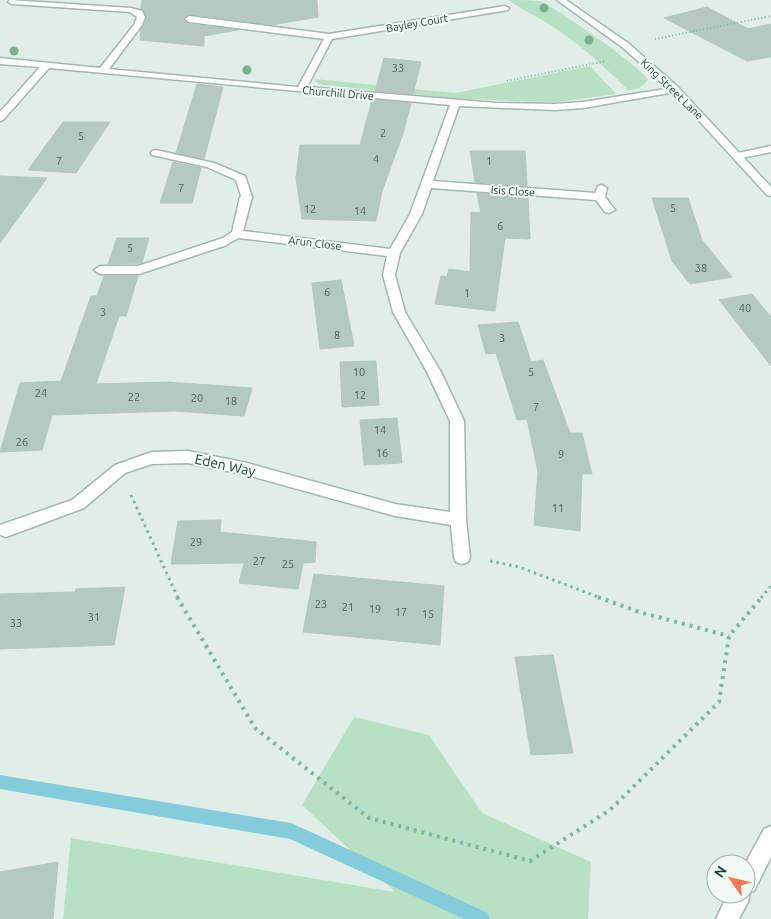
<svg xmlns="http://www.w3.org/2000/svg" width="771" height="919" font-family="Ubuntu,sans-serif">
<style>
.green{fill:#b8e1c3}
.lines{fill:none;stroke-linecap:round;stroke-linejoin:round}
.stream{fill:#83ccd9;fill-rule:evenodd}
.building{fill:#b6c9c1;stroke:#b3c8bf}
.service-casing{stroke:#a3b7af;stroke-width:3}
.minor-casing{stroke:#a3b7af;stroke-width:3}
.tertiary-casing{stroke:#a3b7af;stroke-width:3}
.secondary-casing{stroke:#9ebbb0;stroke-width:3}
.path-far2{stroke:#7eb5a3;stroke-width:2;stroke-dasharray:1 2.5;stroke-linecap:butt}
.path-far1{stroke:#7eb5a3;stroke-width:3;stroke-dasharray:2.5 4;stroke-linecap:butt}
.path{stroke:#7eb5a3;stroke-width:4;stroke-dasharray:3 5;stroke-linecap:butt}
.service{fill:#fff;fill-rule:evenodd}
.minor{fill:#fff;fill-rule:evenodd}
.tertiary{fill:#fff;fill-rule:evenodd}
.secondary{fill:#fff;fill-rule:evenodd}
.tree{fill:#7aaf8f}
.labels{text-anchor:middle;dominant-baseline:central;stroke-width:4;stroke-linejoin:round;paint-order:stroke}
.far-street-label{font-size:11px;fill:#1f4137;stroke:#f2faf6}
.number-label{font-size:11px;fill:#45635a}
.street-label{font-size:14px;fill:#1f4137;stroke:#f2faf6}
</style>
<rect width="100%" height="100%" fill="#e1eee8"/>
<!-- green -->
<path class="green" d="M509,0c9,0 22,0 30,1 15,5 104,67 109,79 -6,7 -11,10 -20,10 -22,-22 -44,-42 -69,-59 -16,-12 -35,-19 -50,-31z
M590,66l26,28 -59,8h-20l-86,-4 -128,-13 -6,-2 -2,-4 141,14z
M354,717l75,18 53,78 109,49 -3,57h-525l8,-81 324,54 -93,-87z"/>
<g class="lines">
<!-- stream -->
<path class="stream" d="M0,775l291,48 197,90 2,6h-26l-174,-80 -290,-50z"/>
</g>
<!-- building -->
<path class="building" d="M142,0h175l1,17 -47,8 -82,-11 -6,5 6,5 49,6 -34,6v10l-64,-6 1,-10 6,-12 -6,-9z
M707,7l41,22 23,-5v33l-24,4 -83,-43z
M384,58l37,4 -8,32 -38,-3z
M197,84l26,3 -19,72 -28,-6z
M372,100l39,3 -8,31 -21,57 -6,30 -74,-2 -6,-41 4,-33h60z
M63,122h47l-34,51 -48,-3z
M470,151h55l2,35 -52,-4z
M173,162l28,6 -9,35h-32z
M0,176l47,2 -47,65z
M477,193l51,4 2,42 -25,-1 -10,73 -60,-7 6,-28 6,1 2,-8 21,3 1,-60 10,1z
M652,198h36l14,42 30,37 -42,7 -18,-23z
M117,238h32l-7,25 -34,1z
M104,276h34l-12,40h-7l-23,68 72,-2 84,6 -8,28 -69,-5 -123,4 -10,35 -42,2 20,-69 41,-2 30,-85h6z
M341,280l13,66 -34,3 -8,-66z
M752,294l19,23v49l-52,-66z
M518,322l13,40 12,-2 27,73h12l10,41h-10l-2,57 -46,-6 4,-53 -11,-53 -10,1 -21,-67 -10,1 -8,-29z
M376,361l3,44 -37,2 -2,-45z
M397,418l5,45 -38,2 -4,-45z
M221,520l-1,12 96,10 -1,20 -12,1 -5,26 -59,-6 5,-20 -73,1 7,-43z
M314,574l130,12 -4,59 -137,-13z
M125,587l-11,58 -114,4v-55l75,-2 1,-3z
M553,655l20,98 -42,2 -16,-98z
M58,862l-5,57h-53v-47z"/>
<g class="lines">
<!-- service casing -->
<g class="service-casing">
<path id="service" d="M156,150l58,13 31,13 7,21 -6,3 -4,-1 -6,-19 -29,-13 -55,-12 -1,-2 1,-2z
M223,238l4,1 2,3 -2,3 -88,29h-39l-6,-4 6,-4h38z"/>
</g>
<!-- minor casing -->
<g class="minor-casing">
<path id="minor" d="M10,0l121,8 11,3 3,6 -3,8 -33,44 189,18 26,-48 -135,-17 -4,-3 4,-3 140,18 176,-28 4,2 -1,2 -176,29 -25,48 189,16 59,1 28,-2 95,-15v4l-3,1 -92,16 -28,2 -96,-4 -26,75 162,12 3,-7 4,-1 5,3 -2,9 10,13 -6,3 -4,-1 -9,-12 -165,-12 -9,26 -22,39 -5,22 10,37 36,60 23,49 2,99 4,37 -2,5 -6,2 -6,-2 -2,-5 -3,-32 -56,-9 -148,-41 -59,-12 -36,1 -27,9 -41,35 -78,29 -6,-2v-10l72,-25 43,-35 37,-13 36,-1 59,12 148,41 55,8v-91l-23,-49 -34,-60 -10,-37 4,-19 -148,-18 -16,8 -6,-4 15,-10 8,-35 6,-3 6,3 -9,34 147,18 20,-35 40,-109 -401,-37 -46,52 -3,1v-9l40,-45 -40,-3v-6l100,10 34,-43 3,-8 -7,-5 -118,-8 -4,-2z
M771,146v6l-34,7 -5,-3 1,-2z"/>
</g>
<!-- tertiary casing -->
<g class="tertiary-casing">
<path id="tertiary" d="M771,826v31l-17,34 -4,1 -2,10 -9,17h-23l12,-25h18l-1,-30 19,-35z"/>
</g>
<!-- secondary casing -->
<g class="secondary-casing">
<path id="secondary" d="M557,0h9l62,43 50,44 93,100v9l-4,-1 -95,-104 -50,-44z"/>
</g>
<!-- path-far2 -->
<path class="path-far2" d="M655,39l116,-23
M507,81l99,-20"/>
<!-- path-far1 -->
<path class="path-far1" d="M131,495l47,103
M490,561l29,6 82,31
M761,598l10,-12"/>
<!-- path -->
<path class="path" d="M177,597l78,131 114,90 161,43 80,-51 109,-108 10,-66 33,-39
M598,597l41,15 90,24"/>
<!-- service -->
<use href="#service" class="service"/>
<!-- minor -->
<use href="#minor" class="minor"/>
<!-- tertiary -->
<use href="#tertiary" class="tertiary"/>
<!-- secondary -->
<use href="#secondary" class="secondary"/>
</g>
<!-- trees -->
<g class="tree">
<circle cx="544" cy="8" r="4.5"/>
<circle cx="589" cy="40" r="4.5"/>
<circle cx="14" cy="51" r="4.5"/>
<circle cx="247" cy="70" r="4.5"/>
</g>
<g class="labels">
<!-- far-street labels -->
<g class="far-street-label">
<text transform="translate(417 23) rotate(-10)">Bayley Court</text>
<text transform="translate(672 89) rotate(44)">King Street Lane</text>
<text transform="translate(338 93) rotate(5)">Churchill Drive</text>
<text transform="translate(513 191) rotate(4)">Isis Close</text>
<text transform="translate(315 243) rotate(7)">Arun Close</text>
</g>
<!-- number labels -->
<g class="number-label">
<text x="398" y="68">33</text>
<text x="383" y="133">2</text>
<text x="81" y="136">5</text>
<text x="376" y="159">4</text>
<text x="59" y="161">7</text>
<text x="489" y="161">1</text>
<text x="181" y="188">7</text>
<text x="673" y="208">5</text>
<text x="310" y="209">12</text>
<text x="360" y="211">14</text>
<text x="500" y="226">6</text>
<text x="130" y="248">5</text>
<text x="701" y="268">38</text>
<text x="327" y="292">6</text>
<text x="467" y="293">1</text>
<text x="745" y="308">40</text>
<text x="103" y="312">3</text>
<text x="337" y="335">8</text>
<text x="502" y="338">3</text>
<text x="359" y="372">10</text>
<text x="531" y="372">5</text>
<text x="41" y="393">24</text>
<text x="360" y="395">12</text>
<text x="134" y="397">22</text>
<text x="197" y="398">20</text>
<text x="231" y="401">18</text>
<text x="536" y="407">7</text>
<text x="380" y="430">14</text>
<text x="22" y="442">26</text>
<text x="382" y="453">16</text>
<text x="561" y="454">9</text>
<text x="558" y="508">11</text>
<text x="196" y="542">29</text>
<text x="259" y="561">27</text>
<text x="288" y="564">25</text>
<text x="321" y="604">23</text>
<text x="348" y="607">21</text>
<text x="375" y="609">19</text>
<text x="401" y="612">17</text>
<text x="428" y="614">15</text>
<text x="94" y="617">31</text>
<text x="16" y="623">33</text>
</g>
<!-- street labels -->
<g class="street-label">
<text transform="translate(225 465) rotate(12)">Eden Way</text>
</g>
</g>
<!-- north arrow -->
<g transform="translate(731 879) rotate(304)"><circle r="24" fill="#f2faf6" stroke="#9eb0aa"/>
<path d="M0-4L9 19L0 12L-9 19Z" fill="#ff784e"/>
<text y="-8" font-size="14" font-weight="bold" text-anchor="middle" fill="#1f4137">N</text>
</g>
</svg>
